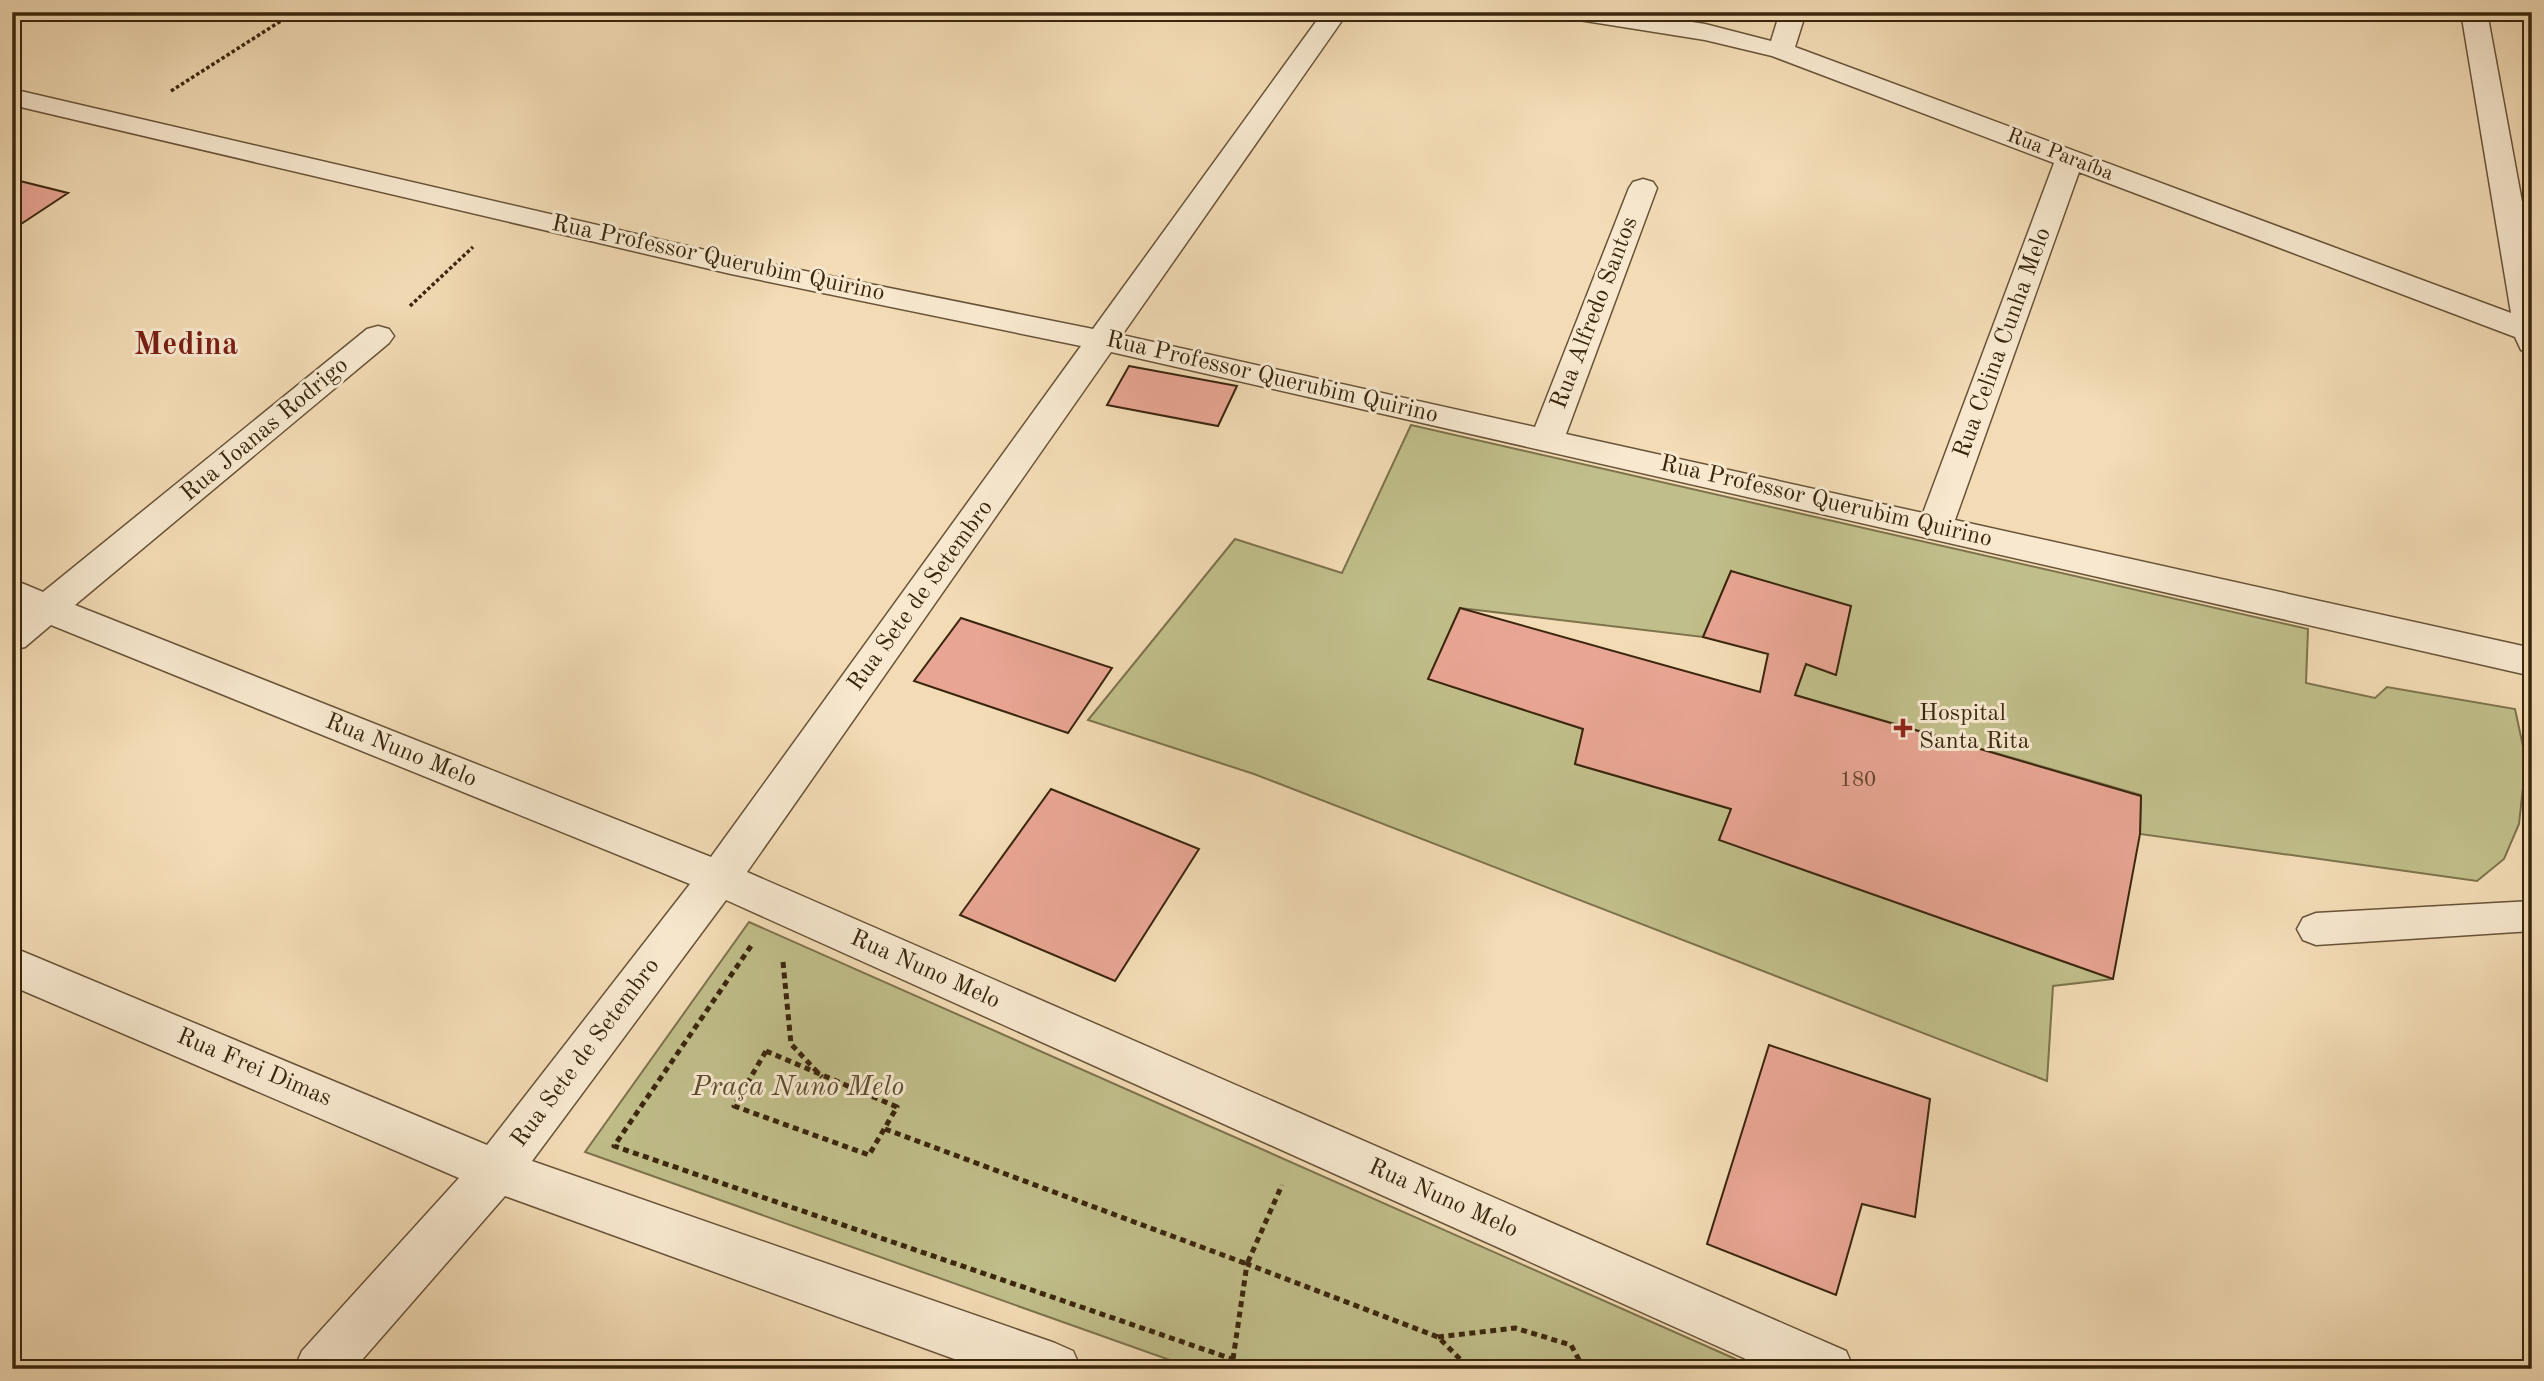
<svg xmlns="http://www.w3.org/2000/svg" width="2544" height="1381" font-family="'Old Standard TT',serif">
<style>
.green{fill:#c0be8a;stroke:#7d724c;stroke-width:2}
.building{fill:#e8a593;stroke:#3a260d;stroke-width:2}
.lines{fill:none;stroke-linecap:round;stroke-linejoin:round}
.lane-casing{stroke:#685337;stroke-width:3}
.street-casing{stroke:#685337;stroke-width:3}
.path-far1{stroke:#3a260d;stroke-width:3.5;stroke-dasharray:3.5 2.5;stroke-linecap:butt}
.path{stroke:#3a260d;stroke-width:5;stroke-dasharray:6 4.5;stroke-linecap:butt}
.lane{fill:#f7e8cf;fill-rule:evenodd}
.street{fill:#f7e8cf;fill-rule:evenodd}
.poi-dot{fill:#8f2418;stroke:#f7e8cf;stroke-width:2.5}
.labels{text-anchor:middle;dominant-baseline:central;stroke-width:6;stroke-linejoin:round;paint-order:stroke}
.far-street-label{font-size:21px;fill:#3a260d;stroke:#f7e8cf}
.number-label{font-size:21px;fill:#66462e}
.street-label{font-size:24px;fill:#3a260d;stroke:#f7e8cf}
.poi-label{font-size:24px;fill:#3a260d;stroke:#f7e8cf;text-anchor:start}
.near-park-label{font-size:28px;font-style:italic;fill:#5c4c2c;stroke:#f7e8cf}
.district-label{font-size:32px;font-weight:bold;fill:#7a1f14;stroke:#f7e8cf}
</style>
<rect width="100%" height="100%" fill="#f2dbb5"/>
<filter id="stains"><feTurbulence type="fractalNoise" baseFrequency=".00286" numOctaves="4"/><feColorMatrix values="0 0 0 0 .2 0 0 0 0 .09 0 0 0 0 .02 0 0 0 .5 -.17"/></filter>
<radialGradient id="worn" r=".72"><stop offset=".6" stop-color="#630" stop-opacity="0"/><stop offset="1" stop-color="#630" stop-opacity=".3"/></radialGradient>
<!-- green -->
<path class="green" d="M1411,425l897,204 -2,54 69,15 12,-11 128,22 11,51 -7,64 -15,35 -27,22 -337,-47 1,-39 -346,-100 11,-31 30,11 -105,-104 -28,66 -243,-29 -31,71 154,50 -8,35 156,45 -11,31 393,139 -60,7 -6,95 -793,-307 -166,-54 147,-181 107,34z
M749,922l1009,447h-563l-610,-217z"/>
<!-- building -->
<path class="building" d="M12,179l56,14 -56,37z
M1129,366l108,20 -19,40 -111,-21z
M1731,571l120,35 -15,69 -30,-11 -11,31 346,101 -1,38 -27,145 -394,-139 12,-31 -156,-45 8,-35 -155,-50 32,-71 300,84 8,-38 -65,-17z
M961,618l151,50 -44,65 -154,-52z
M1051,789l148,60 -84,132 -155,-66z
M1769,1045l161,54 -15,118 -53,-13 -26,91 -129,-51z"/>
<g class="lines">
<!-- lane casing -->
<g class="lane-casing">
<path id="lane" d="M2532,901v30l-216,14 -13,-5 -6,-11 6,-11 13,-5z"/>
</g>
<!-- street casing -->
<g class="street-casing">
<path id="street" d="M1323,12h25l-226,323 413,92 94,-239 4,-6 10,-3 10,3 4,6 -91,246 357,79 131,-350 -282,-107 -67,-16 -126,-20 -9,-3 -3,-5h61l77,12 66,17 9,-29h26l-11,35 716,266 -50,-301h26l45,244v97l-11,-3 -6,-13 -436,-165 -124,348 577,128v28l-1421,-324 -364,520 1099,479 8,18h-86l-1042,-469 -194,261 523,182 18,8 8,18h-99l-477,-173 -151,173h-60l8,-18 157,-173 -447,-192v-39l475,198 203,-261 -639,-259 -26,22 -13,3v-33l7,-6 -7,-3v-29l31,13 324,-263 11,-3 11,3 5,7 -5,7 -314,262 636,252 370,-511 -350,-72 -719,-169v-16l719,167 362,73z"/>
</g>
<!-- path-far1 -->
<path class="path-far1" d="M171,91l124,-79
M410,306l63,-59"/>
<!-- path -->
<path class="path" d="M751,946l-137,200 647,223
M783,962l8,82 31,33
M766,1051l131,56 -28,48 -135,-49z
M885,1129l362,135 35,-79
M1438,1337l77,-9 56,17 13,24
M1233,1359l14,-95 191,73 32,32"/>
<!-- lane -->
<use href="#lane" class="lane"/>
<!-- street -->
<use href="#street" class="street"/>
</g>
<!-- markers -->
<path class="poi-dot" d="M1899.5 717.5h7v7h7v7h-7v7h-7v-7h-7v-7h7z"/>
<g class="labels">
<!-- far-street labels -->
<g class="far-street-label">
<text transform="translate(2060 155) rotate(21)">Rua Paraíba</text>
</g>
<!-- number labels -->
<g class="number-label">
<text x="1858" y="780">180</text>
</g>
<!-- street labels -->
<g class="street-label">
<text transform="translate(718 259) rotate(12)">Rua Professor Querubim Quirino</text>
<text transform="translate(1595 313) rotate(-69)">Rua Alfredo Santos</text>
<text transform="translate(2003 343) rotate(-70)">Rua Celina Cunha Melo</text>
<text transform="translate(1272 378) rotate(13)">Rua Professor Querubim Quirino</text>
<text transform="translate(265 430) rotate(-40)">Rua Joanas Rodrigo</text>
<text transform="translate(1826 502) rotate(13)">Rua Professor Querubim Quirino</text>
<text transform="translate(921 596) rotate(-54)">Rua Sete de Setembro</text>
<text transform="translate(401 751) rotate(22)">Rua Nuno Melo</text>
<text transform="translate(925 970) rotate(24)">Rua Nuno Melo</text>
<text transform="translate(586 1053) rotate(-53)">Rua Sete de Setembro</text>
<text transform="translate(254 1068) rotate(23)">Rua Frei Dimas</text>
<text transform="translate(1443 1199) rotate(24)">Rua Nuno Melo</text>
</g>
<!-- poi labels -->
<g class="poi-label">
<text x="1919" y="714">Hospital<tspan x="1919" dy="28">Santa Rita</tspan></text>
</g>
<!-- near-park labels -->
<g class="near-park-label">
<text x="798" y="1088">Praça Nuno Melo</text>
</g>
<!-- district labels -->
<g class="district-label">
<text x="186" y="346">Medina</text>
</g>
</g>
<!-- margin -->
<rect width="2544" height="1381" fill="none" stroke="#f2dbb5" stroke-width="42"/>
<rect x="14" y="14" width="2516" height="1353" fill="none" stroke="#3a260d" stroke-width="3.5"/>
<rect x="21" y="21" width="2502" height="1339" fill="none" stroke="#3a260d" stroke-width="2"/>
<rect width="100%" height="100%" filter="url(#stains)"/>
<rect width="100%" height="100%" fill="url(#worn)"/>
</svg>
